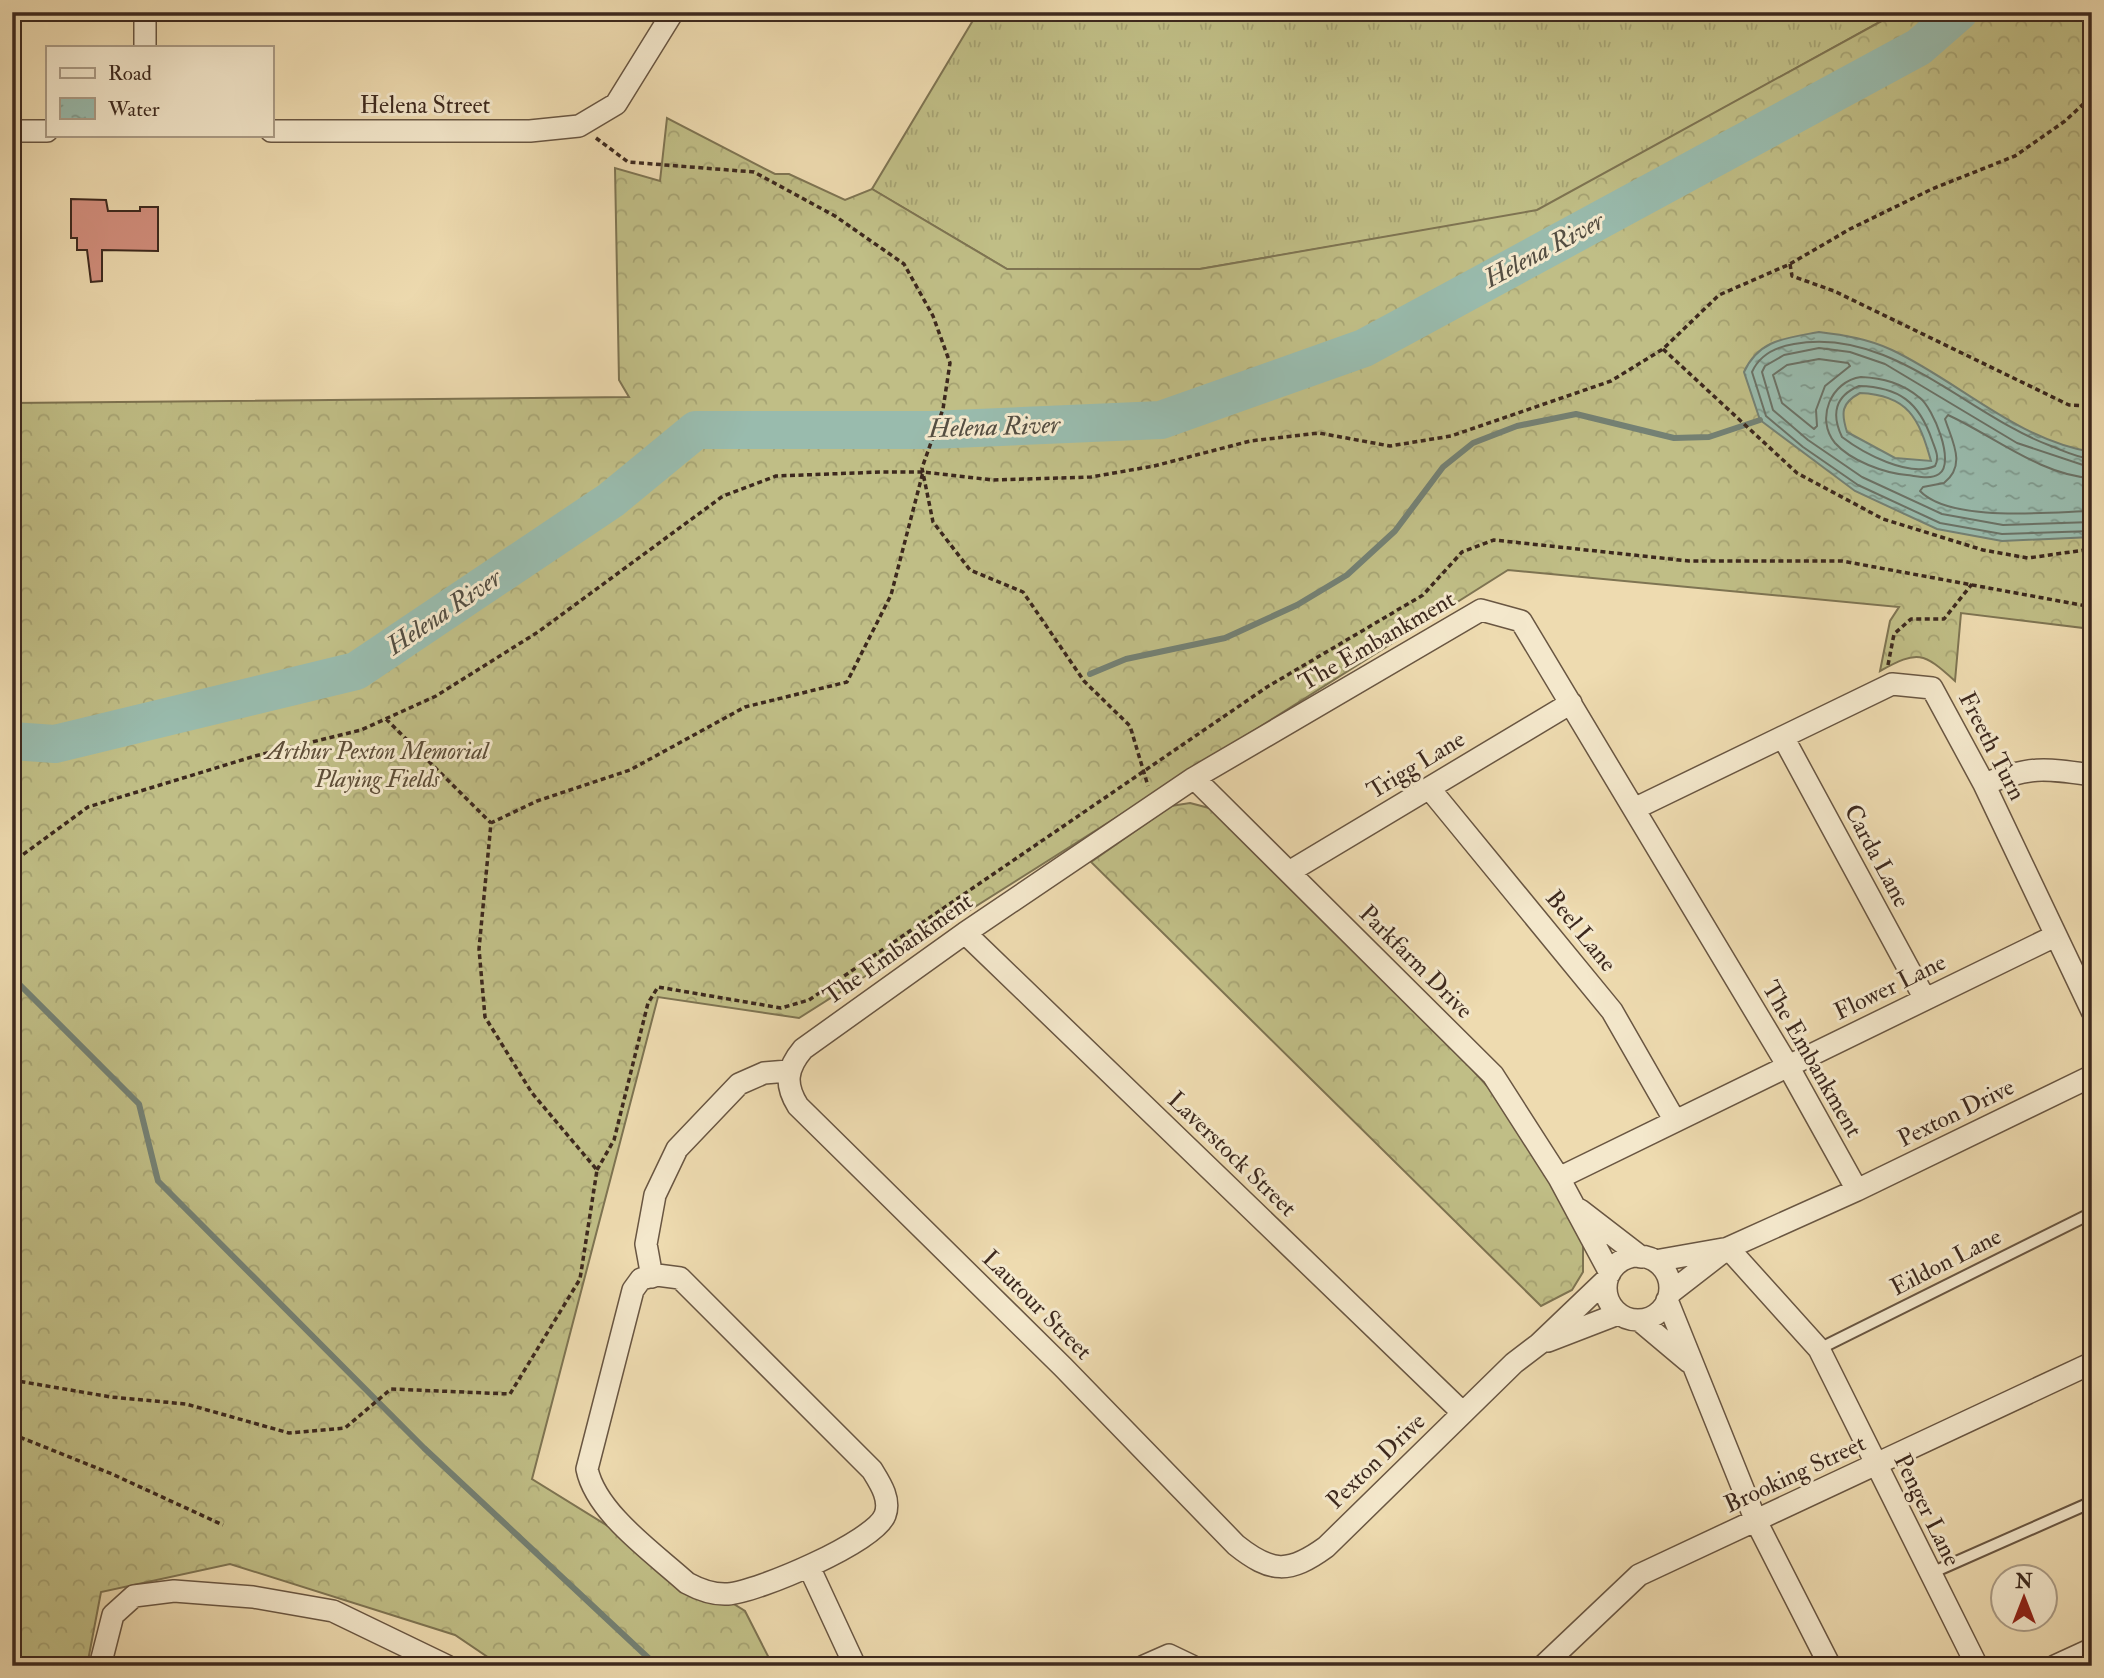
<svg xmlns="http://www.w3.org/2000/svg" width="2104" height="1678" font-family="'IM FELL Double Pica',serif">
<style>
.grass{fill:url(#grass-tufts);stroke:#7e7452;stroke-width:2}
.forest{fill:url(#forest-crowns);stroke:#7e7452;stroke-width:2}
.water{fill:url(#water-ripples);stroke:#748174;stroke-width:2;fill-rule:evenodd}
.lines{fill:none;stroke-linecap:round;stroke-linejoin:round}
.shore{stroke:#6b7266;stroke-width:2}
.stream{stroke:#748174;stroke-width:6}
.river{stroke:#99bbad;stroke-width:38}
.building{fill:#d38f7e;stroke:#3d291e;stroke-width:2}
.lane-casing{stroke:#695642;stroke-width:14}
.street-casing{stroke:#695642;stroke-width:24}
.path{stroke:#3d291e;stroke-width:3.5;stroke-dasharray:5 3.5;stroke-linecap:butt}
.lane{stroke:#f4e8cc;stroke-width:10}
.street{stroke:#f4e8cc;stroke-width:21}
.labels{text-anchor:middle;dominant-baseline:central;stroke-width:6;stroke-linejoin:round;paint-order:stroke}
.street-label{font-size:24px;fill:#3d291e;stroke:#f4e8cc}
.park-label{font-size:24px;font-style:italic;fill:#5e4e38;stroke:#f4e8cc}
.water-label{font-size:26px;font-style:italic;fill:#544e42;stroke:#f4e8cc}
</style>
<defs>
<pattern id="grass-tufts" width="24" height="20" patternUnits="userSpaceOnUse" patternTransform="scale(1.75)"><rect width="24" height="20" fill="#c0be86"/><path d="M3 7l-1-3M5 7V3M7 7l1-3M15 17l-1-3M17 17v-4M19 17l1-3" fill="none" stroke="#a6a373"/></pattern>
<pattern id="forest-crowns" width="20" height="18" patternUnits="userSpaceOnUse" patternTransform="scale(1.75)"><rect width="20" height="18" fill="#c0be86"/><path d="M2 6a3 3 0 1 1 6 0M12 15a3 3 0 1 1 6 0" fill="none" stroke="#a6a373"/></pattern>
<pattern id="water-ripples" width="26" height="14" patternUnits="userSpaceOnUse" patternTransform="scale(1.75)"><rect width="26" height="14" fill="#99bbad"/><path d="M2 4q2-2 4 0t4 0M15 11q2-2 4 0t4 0" fill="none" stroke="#7e988c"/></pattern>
</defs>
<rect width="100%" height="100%" fill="#eedbb0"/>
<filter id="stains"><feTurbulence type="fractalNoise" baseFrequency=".00286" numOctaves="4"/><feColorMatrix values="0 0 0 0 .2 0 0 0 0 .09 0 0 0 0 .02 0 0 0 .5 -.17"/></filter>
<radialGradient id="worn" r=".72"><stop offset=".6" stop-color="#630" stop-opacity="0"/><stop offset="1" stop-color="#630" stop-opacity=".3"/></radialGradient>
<!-- grass -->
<path class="grass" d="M978,12h920l-361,199 -337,58h-193l-135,-80z"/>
<!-- forest -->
<path class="forest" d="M1898,12h194v617l-131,-16 -6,68c-32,-29 -37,-31 -75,-10l10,-50 9,-14 -391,-37 -709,448 -141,-21 -126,482 213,132 28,55h-272l-46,-31 -225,-71 -129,28 -14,74h-75v-1263l617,-6 -10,-17 -4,-212 45,13 7,-63 108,56h14l56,26 27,-11 135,80h193l337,-59z
M1190,803l19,5 260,258 29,32 66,106 19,38v30l-11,18 -31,16 -450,-444 80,-56z"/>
<!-- water -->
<path class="water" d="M1819,332c25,3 50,7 73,18 66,31 125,90 200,102v85l-90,4 -65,-12 -82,-38 -95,-71 -16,-48c15,-33 43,-34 75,-40zM1860,393c48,2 59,25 71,68l-36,-3 -48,-26c-6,-19 -6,-29 13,-39z"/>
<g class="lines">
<!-- shore -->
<path class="shore" d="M1819,359l29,4 2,3 -25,20 -9,24 1,16 -3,3 -32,-26 -9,-28 14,-10z
M1861,377c22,1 41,6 59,21 13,10 36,65 19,76 -9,6 -22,2 -32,1 -23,-2 -56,-14 -72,-32 -20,-24 -4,-62 26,-66z
M1859,386c40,1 60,16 73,54 3,9 8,17 3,26 -26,12 -72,-13 -93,-29 -11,-23 -7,-41 17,-51z
M2092,459c-14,-1 -28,-8 -41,-13 -84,-31 -161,-120 -257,-102 -18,3 -34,10 -42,28l14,44 37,31 55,38 82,38 62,11 90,-3
M2092,468l-75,-25 -132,-79 -35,-12 -31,-4 -35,7 -19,11 -3,6 11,38 35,30 54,37 80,37 61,11 89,-3
M2092,478c-50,-2 -100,-43 -144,-63l-3,4c7,22 22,46 -1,64l-21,4 -3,4c31,32 129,21 172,20"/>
<!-- stream -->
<path class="stream" d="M1090,674l36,-15 99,-21 72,-33 50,-30 48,-44 48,-64 30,-24 44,-17 59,-12 98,24 35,-1 51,-17
M12,977l127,127 19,77 266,267 233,218"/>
<!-- river -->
<path class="river" d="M12,741l43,3 301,-73 255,-171 85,-70h235l230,-10 203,-72 555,-301 40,-35"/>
</g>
<!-- building -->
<path class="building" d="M71,199l35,1 2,11h32v-4h18v44l-56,-1v31l-11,1 -4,-32h-10v-12h-6z"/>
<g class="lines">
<!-- lane casing -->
<g class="lane-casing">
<path id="lane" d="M1819,1349l273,-136
M1929,1574l163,-72"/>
</g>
<!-- street casing -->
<g class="street-casing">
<path id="street" d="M145,12v35
M12,131h35
M271,131h259l49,-5 37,-22 57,-92
M1783,737l142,262
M1194,778l299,297 66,103 51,95
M1984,784c47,-18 59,-16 108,-9
M1429,788l183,223 63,110
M1634,809l258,-125 40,4 52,96 108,227
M1289,872l282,-169
M965,933l498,480
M1559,1178l496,-242
M1580,1210l61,47
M1728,1248l91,101 158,317
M1606 1288a32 32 0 1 1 64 0a32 32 0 1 1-64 0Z
M1655,1261l68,-12
M657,1275l23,3 192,192c8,13 19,29 13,45 -10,27 -128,77 -157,79 -15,1 -28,-4 -41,-11 -33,-30 -91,-70 -100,-114l46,-179 8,-11z
M652,1277l-6,-33 9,-49 22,-46 62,-65 25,-11 24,-2
M1607,1279l-68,65 -25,19 -188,184c-37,27 -55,26 -90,-2l-173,-178 -265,-261c-14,-22 -11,-38 5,-57l162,-116 229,-155 287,-168 40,11 267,445 69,124
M1670,1293l58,-45 129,-58 235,-114
M1667,1300l89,221 74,145
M1639,1320l50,42
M1548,1341l70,-27
M810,1569l45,97
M100,1666l13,-51 21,-19 40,-5 79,6 80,14 114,55
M1144,1666l25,-11 23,11
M1543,1666l96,-91 453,-212
M2055,1666l37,-17"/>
</g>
<!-- path -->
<path class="path" d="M596,138l32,24 126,10 81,44 69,48 29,52 17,47 -7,46 -21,59 11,54 37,48 53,22 61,89 46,45 18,60
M1790,264l2,12 42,15 235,114 23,1
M1663,349l134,124 86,46 100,31 45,8 64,-9
M1888,665l6,-31 17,-15h33l28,-35
M386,719l105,104
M12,867l9,-11 67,-49 167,-51 106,-26 75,-34 102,-64 185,-136 53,-20 105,-4h42l70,8 98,-3 63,-11 96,-25 69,-8 71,13 61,-10 160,-55 52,-32 56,-54 71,-31 60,-35 82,-40 83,-33 50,-35 27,-25
M597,1170l17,-30 34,-137 10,-16 123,21 28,-8 458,-313 156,-92 39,-43 32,-12 195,21h153l250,46
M12,1380l99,17 75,7 103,29 56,-5 46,-39 119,5 70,-115 17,-109 -65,-77 -47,-76 -6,-68 12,-126 46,-22 93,-31 115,-63 102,-25 44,-87 32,-123
M12,1434l100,40 111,51"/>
<!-- lane -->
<use href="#lane" class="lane"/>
<!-- street -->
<use href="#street" class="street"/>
</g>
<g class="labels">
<!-- street labels -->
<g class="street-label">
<text x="425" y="105">Helena Street</text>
<text transform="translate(1377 641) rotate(-30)">The Embankment</text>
<text transform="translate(1992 746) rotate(63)">Freeth Turn</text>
<text transform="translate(1416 765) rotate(-31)">Trigg Lane</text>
<text transform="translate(1877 856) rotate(62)">Carda Lane</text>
<text transform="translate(1581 931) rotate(51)">Beel Lane</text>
<text transform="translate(898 949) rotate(-35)">The Embankment</text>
<text transform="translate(1416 962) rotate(45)">Parkfarm Drive</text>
<text transform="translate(1890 987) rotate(-26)">Flower Lane</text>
<text transform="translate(1812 1059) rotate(60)">The Embankment</text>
<text transform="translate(1956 1113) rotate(-26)">Pexton Drive</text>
<text transform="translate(1232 1154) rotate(44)">Laverstock Street</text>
<text transform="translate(1946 1262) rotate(-27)">Eildon Lane</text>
<text transform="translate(1037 1305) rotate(45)">Lautour Street</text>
<text transform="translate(1376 1461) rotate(-44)">Pexton Drive</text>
<text transform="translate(1795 1474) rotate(-25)">Brooking Street</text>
<text transform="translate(1927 1510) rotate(64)">Penger Lane</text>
</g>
<!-- park labels -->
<g class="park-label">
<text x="377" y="751">Arthur Pexton Memorial<tspan x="377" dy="28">Playing Fields</tspan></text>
</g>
<!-- water labels -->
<g class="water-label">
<text transform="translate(1544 250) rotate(-28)">Helena River</text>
<text transform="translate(994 427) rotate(-2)">Helena River</text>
<text transform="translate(444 612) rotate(-34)">Helena River</text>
</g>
</g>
<!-- margin -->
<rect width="2104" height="1678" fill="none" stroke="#eedbb0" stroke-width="42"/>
<rect x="14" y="14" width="2076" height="1650" fill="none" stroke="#3d291e" stroke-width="3.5"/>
<rect x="21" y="21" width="2062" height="1636" fill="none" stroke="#3d291e" stroke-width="2"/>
<!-- legend -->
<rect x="46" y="46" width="228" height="91" fill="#f4e8cc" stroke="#ab9c86" stroke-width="2"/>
<rect x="60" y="68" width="35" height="10" fill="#f4e8cc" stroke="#ab9c86" stroke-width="2"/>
<text x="108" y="80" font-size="21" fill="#3d291e">Road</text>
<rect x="60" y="98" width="35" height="21" fill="url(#water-ripples)" stroke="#ab9c86" stroke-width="2"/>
<text x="108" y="116" font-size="21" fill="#3d291e">Water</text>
<!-- north arrow -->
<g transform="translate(2024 1598)"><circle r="33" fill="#f4e8cc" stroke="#ab9c86" stroke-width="2"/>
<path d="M0-5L12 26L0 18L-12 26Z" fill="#8f2418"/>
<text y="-10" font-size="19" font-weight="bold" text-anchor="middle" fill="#3d291e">N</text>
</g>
<rect width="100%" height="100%" filter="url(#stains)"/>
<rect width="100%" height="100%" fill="url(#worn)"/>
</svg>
